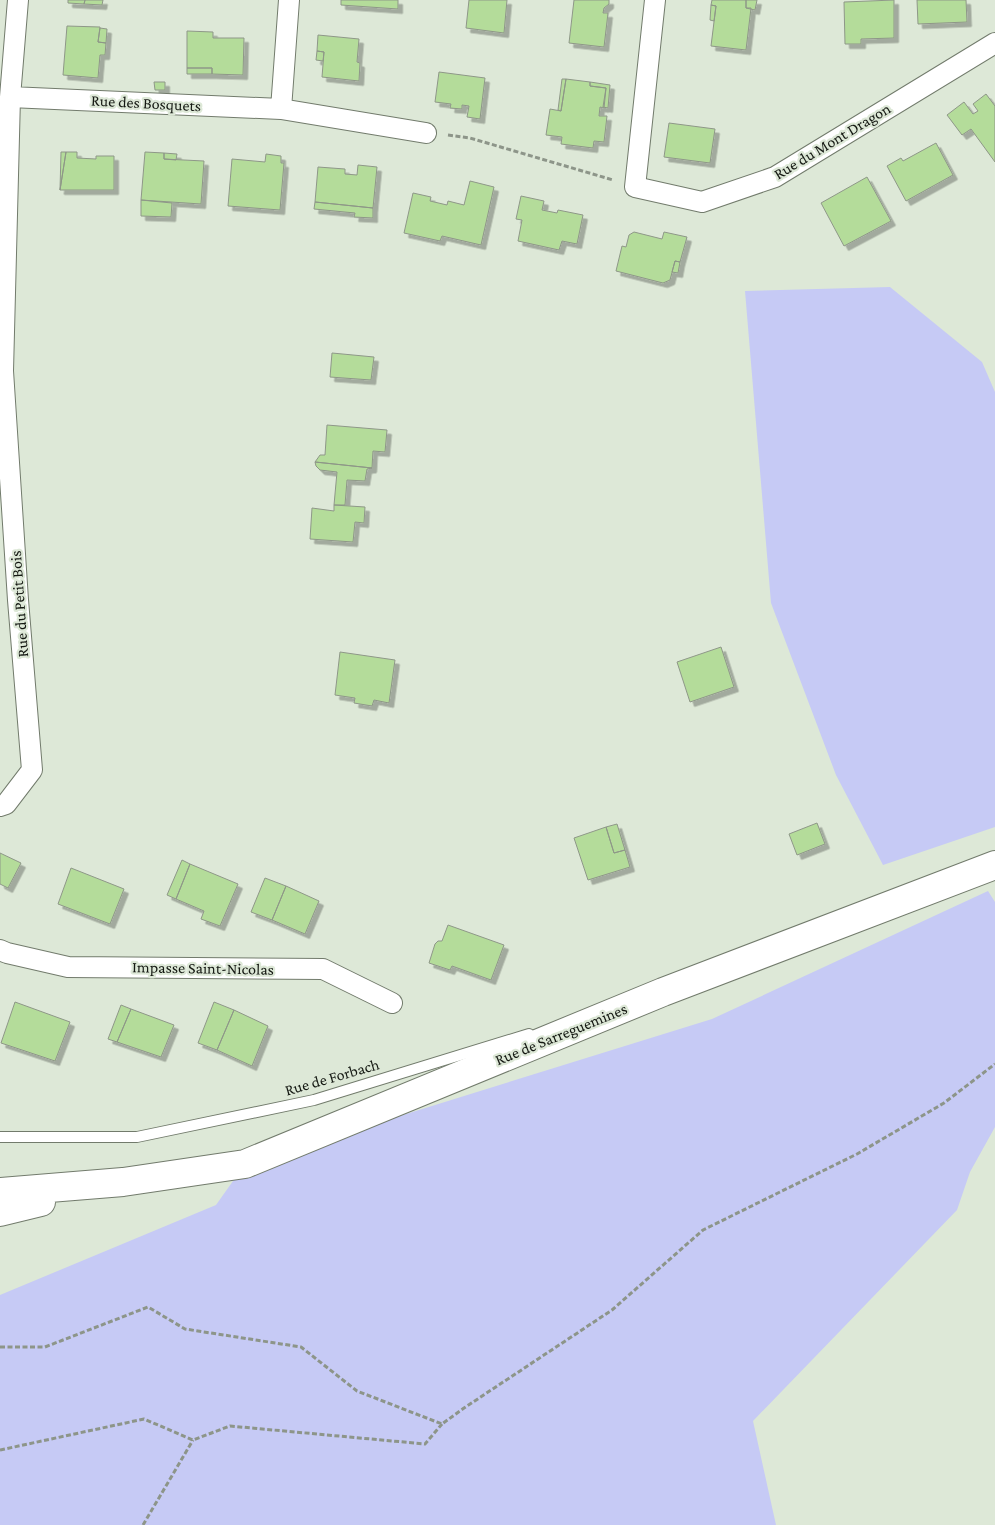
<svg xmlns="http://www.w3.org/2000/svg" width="995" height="1525" font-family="'Crimson Pro',serif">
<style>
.green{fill:#c6caf5}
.building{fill:#b4dc9a;stroke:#8e9788;filter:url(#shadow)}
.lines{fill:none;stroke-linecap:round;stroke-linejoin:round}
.lane-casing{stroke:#727b6c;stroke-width:12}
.street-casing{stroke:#727b6c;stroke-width:22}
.secondary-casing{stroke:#727b6c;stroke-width:30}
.path{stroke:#8d9589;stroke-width:3;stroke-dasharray:5 2.5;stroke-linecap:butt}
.lane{stroke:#fff;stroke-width:10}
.street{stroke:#fff;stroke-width:20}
.secondary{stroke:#fff;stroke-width:28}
.labels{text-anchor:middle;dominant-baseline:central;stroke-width:4.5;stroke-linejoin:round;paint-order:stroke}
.street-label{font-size:16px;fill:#141812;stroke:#dde8d7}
</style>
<defs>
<filter id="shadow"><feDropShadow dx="4.5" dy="4.5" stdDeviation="0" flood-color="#0004"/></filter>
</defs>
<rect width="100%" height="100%" fill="#dde8d7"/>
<!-- green -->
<path class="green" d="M890,287l92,75 13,30v435l-112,38 -47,-90 -65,-172 -26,-312z
M988,891l7,11v225l-25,45 -13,38 -204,211 23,104h-776v-230l216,-90 29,-41 467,-145z"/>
<!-- building -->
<path class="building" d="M68,0h17l-1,4 -16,-1z
M85,0h18l-1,5 -18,-1z
M341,0h57v9l-57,-4z
M469,0h38l-3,33 -38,-5z
M574,0h35v4l-5,4 -1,5h5l-4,34 -35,-4z
M712,0h34v8h5l-5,42 -35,-4 5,-40 -5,-1z
M746,0h11l-2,10 -9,-2z
M894,0v38l-33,1v5h-16l-1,-42z
M917,0h49l1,22 -49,2z
M711,5l5,1 -2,15 -4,-1z
M67,26l33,1 -2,15 8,1 -1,12h-5l-2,23 -35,-3z
M100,28l7,1 -1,14 -8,-1z
M187,31l26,1v6h31l-1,37 -31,-1v-6h-25z
M318,35l41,4 -2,23 3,1 -1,18 -37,-4 2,-25 -7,-1z
M317,51l7,1 -1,9 -7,-1z
M187,68h25v6h-25z
M439,72l46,6 -5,41 -13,-2 2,-11 -7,-1v4l-12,-1 1,-4 -16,-2z
M562,79h4l-5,32 -3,-1z
M566,79l24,3v4l16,2 -2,20 -4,-1 -1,9h8l-3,26 -10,-1 -1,7 -32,-4 1,-7 -16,-2 4,-26 11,2z
M154,82h11v8h-10z
M590,82l20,3 -2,23 -5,-1 3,-19 -16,-2z
M986,94l9,12v56l-24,-33 -9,6 -15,-20 17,-13 9,12 5,-3 -5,-7z
M669,123l46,6 -5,34 -46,-6z
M936,143l17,32 -47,26 -19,-35 14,-8 2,3z
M61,152h5l-6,38z
M66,152h11v6l19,1v-3h18v34h-54z
M145,152l19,1v6l40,2 -3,43 -60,-4z
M164,153l13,1 -1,6 -12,-1z
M266,154l15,2v7h3l-4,47 -52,-4 4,-47 33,3z
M358,165l19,2 -4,41 -58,-6 3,-35 27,2v5l12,1z
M867,177l24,44 -47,25 -23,-43z
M470,181l24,6 -13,58 -39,-9 -2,5 -36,-8 9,-40 18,4 -1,4 17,4 1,-4 16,4z
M521,196l23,5 -2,9 15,3 1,-3 25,5 -6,29 -15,-3 -3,9 -41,-9 4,-21 -6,-1z
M141,200l31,3 -1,14 -30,-1z
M315,202l58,6v10l-19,-1 1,-4 -41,-4z
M634,232l28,7 2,-7 23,5 -7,25 -5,-1 -5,19 -7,3 -47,-12 6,-25 4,1 3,-12z
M675,261l5,1 -2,11 -6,-1z
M332,353l42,4 -3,23 -41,-3z
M327,425l60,5 -2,22 -12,-1 -1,17 -57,-6 5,-7h5z
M315,462l57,6 -5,1 -2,12 -18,-1 -2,25h-11l3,-33 -17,-2 -4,-4z
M334,505l31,2 -1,16 -9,-1 -2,20 -43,-3 2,-31 22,3z
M721,647l13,40 -44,15 -13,-40z
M340,652l55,8 -6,43 -15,-3 -2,6 -18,-3 1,-5 -20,-3z
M817,823l8,21 -28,11 -8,-21z
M617,824l8,26 -11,3 -8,-26z
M606,827l8,26 11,-3 5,17 -42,13 -14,-42z
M0,853l21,10 -13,25 -8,-4z
M182,860l8,4 -14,35 -9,-4z
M190,864l48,20 -18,42 -19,-7 3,-8 -28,-12z
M71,868l53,21 -14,35 -52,-20z
M265,878l21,8 -14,34 -21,-8z
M286,886l33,15 -14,33 -33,-14z
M448,925l56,20 -13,35 -39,-14 -2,4 -21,-7 6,-19 3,-3h4z
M15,1002l55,20 -15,39 -54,-18z
M214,1002l20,8 -17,40 -19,-7z
M121,1005l10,4 -14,33 -9,-3z
M131,1009l43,16 -13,32 -44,-15z
M234,1010l34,16 -16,40 -35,-16z"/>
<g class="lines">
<!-- lane casing -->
<g class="lane-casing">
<path id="lane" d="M0,1137h137l177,-37 215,-66"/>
</g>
<!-- street casing -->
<g class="street-casing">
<path id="street" d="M655,0l-20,187 67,15 73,-25 220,-134
M10,97l271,12 145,24
M281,109l8,-109
M0,806l6,-2 26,-34 -14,-170 -15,-229 7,-274 8,-97
M0,950l7,3 61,14 255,2 69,34"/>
</g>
<!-- secondary casing -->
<g class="secondary-casing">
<path id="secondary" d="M0,1192l123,-10 122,-18 418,-172 332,-127
M0,1212l41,-10"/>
</g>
<!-- path -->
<path class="path" d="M448,135l22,3 143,42
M0,1347h45l103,-40 37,22 116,18 56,44 85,33 22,-16 148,-98 91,-80 154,-76 87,-51 51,-39
M0,1450l144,-31 49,21 37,-14 195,18 17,-20
M143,1525l50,-85"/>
<!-- lane -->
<use href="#lane" class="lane"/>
<!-- street -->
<use href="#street" class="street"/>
<!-- secondary -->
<use href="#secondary" class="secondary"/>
</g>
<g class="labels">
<!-- street labels -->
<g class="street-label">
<text transform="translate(146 103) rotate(3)">Rue des Bosquets</text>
<text transform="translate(832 141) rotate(-31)">Rue du Mont Dragon</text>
<text transform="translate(19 604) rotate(-94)">Rue du Petit Bois</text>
<text transform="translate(203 968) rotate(1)">Impasse Saint-Nicolas</text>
<text transform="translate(561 1034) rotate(-22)">Rue de Sarreguemines</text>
<text transform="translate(332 1077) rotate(-16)">Rue de Forbach</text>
</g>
</g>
</svg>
